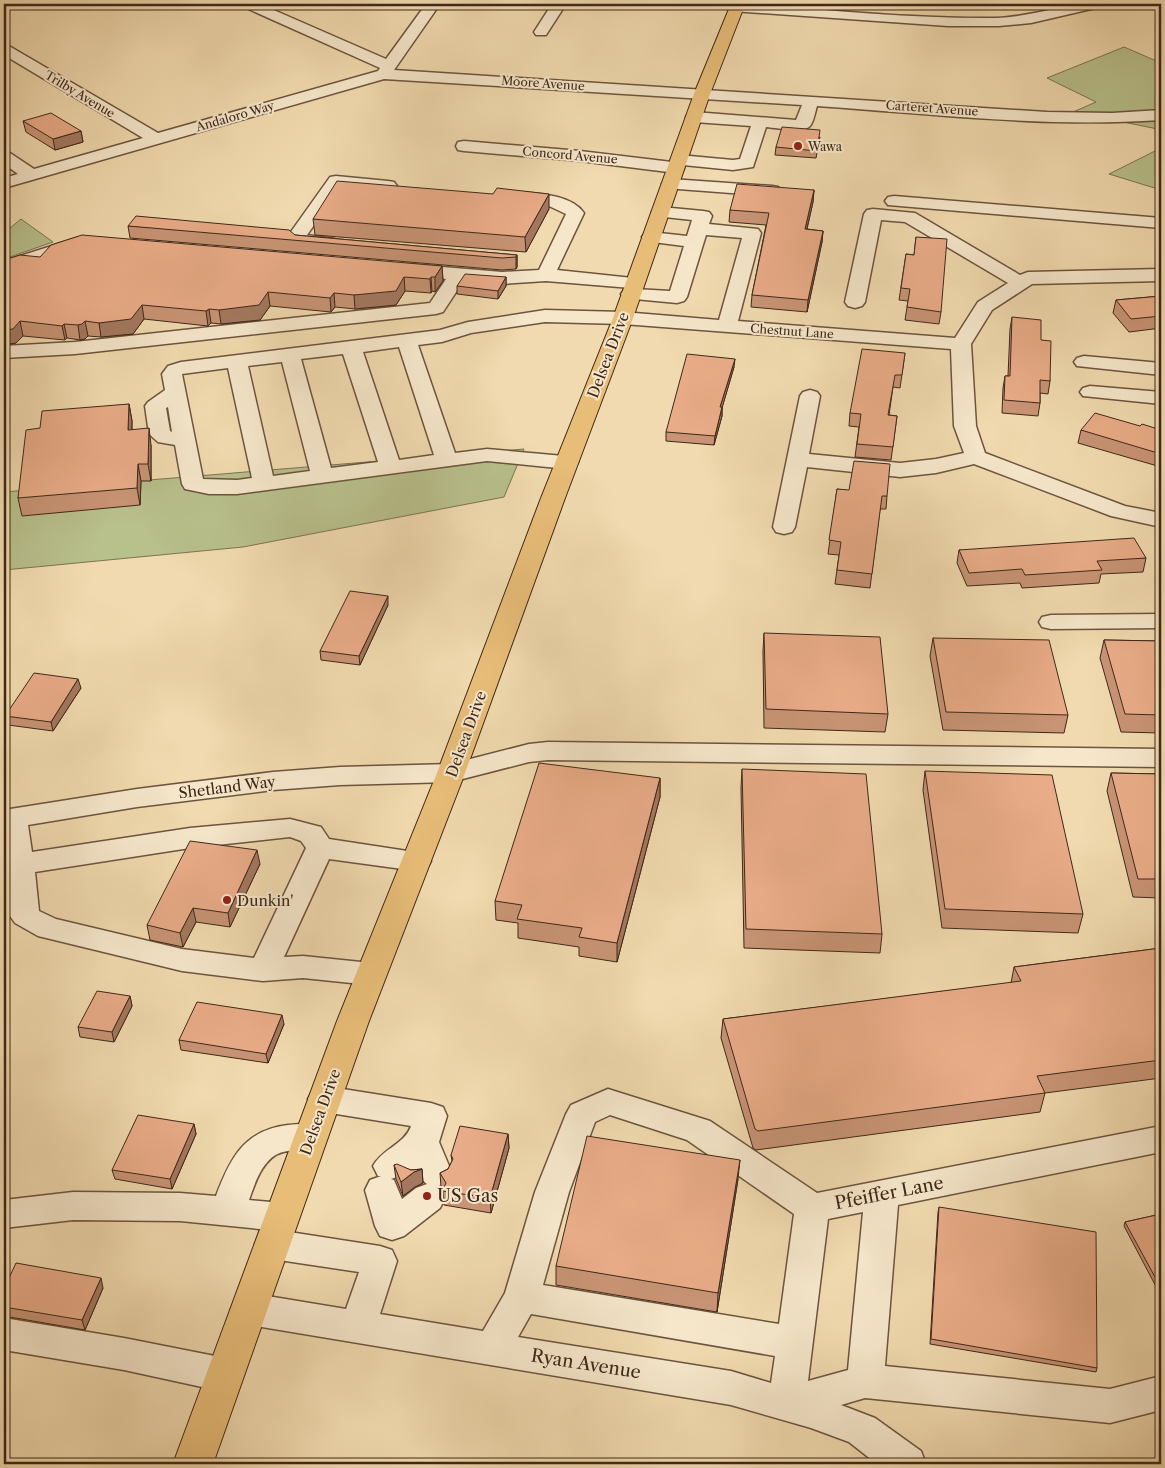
<svg xmlns="http://www.w3.org/2000/svg" width="1165" height="1468" font-family="'Libre Caslon Text',serif">
<style>
.green{fill:#b8c08c;stroke:#7c7452}
.lines{fill:none;stroke-linecap:round;stroke-linejoin:round}
.minor-casing{stroke:#6c543e;stroke-width:3}
.major-casing{stroke:#3f2819;stroke-width:2}
.minor{fill:#f6e7cb;fill-rule:evenodd}
.major{fill:#e8bd78;fill-rule:evenodd}
.wall{fill:#c89475;stroke:#3f2819}
.shaded-wall{fill:#a3785f;stroke:#3f2819}
.building{fill:#e9ac88;stroke:#3f2819}
.poi-dot{fill:#8f2418;stroke:#f6e7cb;stroke-width:2}
.labels{text-anchor:middle;dominant-baseline:central;stroke-width:4;stroke-linejoin:round;paint-order:stroke}
.far-street-label{font-size:12px;fill:#3f2819;stroke:#f6e7cb}
.far-poi-label{font-size:12px;fill:#3f2819;stroke:#f6e7cb;text-anchor:start}
.street-label{font-size:15px;fill:#3f2819;stroke:#f6e7cb}
.poi-label{font-size:15px;fill:#3f2819;stroke:#f6e7cb;text-anchor:start}
.near-street-label{font-size:18px;fill:#3f2819;stroke:#f6e7cb}
.near-poi-label{font-size:18px;fill:#3f2819;stroke:#f6e7cb;text-anchor:start}
</style>
<rect width="100%" height="100%" fill="#f1daaf"/>
<filter id="stains"><feTurbulence type="fractalNoise" baseFrequency=".004" numOctaves="4"/><feColorMatrix values="0 0 0 0 .2 0 0 0 0 .09 0 0 0 0 .02 0 0 0 .5 -.17"/></filter>
<radialGradient id="worn" r=".72"><stop offset=".6" stop-color="#630" stop-opacity="0"/><stop offset="1" stop-color="#630" stop-opacity=".3"/></radialGradient>
<!-- green -->
<path class="green" d="M1124,47l37,16v69l-8,-4 -80,-16 23,-10 -49,-24z
M1161,148v42l-52,-16z
M21,219l32,23 -49,17v-26z
M524,449l-20,48 -261,50 -239,23v-78z"/>
<g class="lines">
<!-- minor casing -->
<g class="minor-casing">
<path id="minor" d="M242,4h18l126,55 40,-55h14l-46,66 653,42 65,1 49,-3v10c-114,8 -230,-6 -344,-14 -2,6 -3,15 -7,20 -6,7 -34,2 -44,1l-13,40 -20,3 -50,-5 1,3 -2,4 -6,1 -96,-12 -116,-10 -6,-1 -2,-4 2,-4 6,-1 116,10 92,11 -1,-2 2,-4 6,-1 54,5 7,-1 11,-33 -57,-4 -6,-2 -2,-3 2,-3 6,-2 102,8 6,-15 -418,-26 -380,109v-10l14,-4 -14,-10v-12l6,1 24,16 109,-31 -139,-83v-10l5,1 149,87 220,-62 2,-3 -136,-61z
M552,4h14l-20,31h-10l-2,-3z
M738,4c86,5 173,15 259,14 36,-1 70,-16 105,-14l-2,3 -69,16 -32,3h-51l-216,-15 -2,-3 2,-3z
M336,176l52,5 6,1 3,4 -3,4 -6,1 -47,-4 -34,48 28,4 3,4 -3,4 -6,1 -33,-3 -8,-9 42,-59z
M671,179l101,7 6,1 3,4 -3,4 -6,1 -107,-8 -3,-4 3,-4z
M514,192c21,2 56,1 70,21l-27,57 85,9 2,4 -2,4 -7,2 35,2 14,-45 -39,-5 -3,-4 3,-4 6,-1 36,4 5,-16 -37,-4 -3,-4 3,-4 6,-1 42,4 6,1 3,4 -3,8 49,5 3,4 -23,88 217,17 23,-36 30,-19 -103,-61 -24,-2 -16,82 -3,4 -7,2 -7,-2 -3,-4 19,-88 3,-4 6,-1 42,4 105,62 8,-3 133,-3v12l-129,3 -40,26 -21,34 5,82 9,27 140,53 36,7v14l-50,-11 -137,-52 -38,9 -36,4 -93,-10 -12,60 -3,5 -8,2 -8,-2 -3,-5 27,-131 3,-4 7,-2 7,2 3,4 -11,58 91,9 36,-4 28,-6 -10,-27 -3,-77 -328,-25 -78,-2 -74,11 -29,9 -24,3 37,108 32,-4 88,8 3,5 -3,5 -8,2 -80,-8 -250,33h-28l-24,-5 -3,-5 -7,-39 -17,-3 -9,-8 -4,-28 3,-4 17,-12 -3,-16 6,-8 13,-4 259,-32 28,-8 77,-12 78,2 96,8 23,-82 -36,-3 -19,62 -3,4 -7,2 -53,-5 -3,-4 3,-4 7,-2 -85,-7 -44,3 -38,-4 -21,32 -7,2 -361,40 -71,4v-12l71,-4 355,-39 16,-24 -46,-5 -2,-4 2,-4 7,-2 95,8 37,-2 27,-56 -17,-8 -41,-5 -3,-4 3,-4zM399,347l35,108 -35,5 -36,-108zM343,354l35,108 -47,6 -30,-109zM282,362l28,109 -37,5 -25,-110zM228,368l24,110 -15,2 -34,-1 -21,-105zM168,407l4,25 -2,-1 -4,-23z
M894,196l267,22v10l-273,-23 -3,-4 3,-4z
M77,238l6,1 3,4 -3,4 -79,26v-12z
M1084,356l77,7v12l-84,-9 -3,-4 3,-4z
M1090,386l71,6v12l-78,-8 -3,-4 3,-4z
M1161,614v14l-110,1 -9,-2 -3,-5 3,-5 9,-2z
M548,742l613,7v18l-613,-7 -19,2 -78,20 -111,3 -67,5 -136,17 -109,18 4,27 158,-24 100,-9 31,8 8,12 98,15 4,7 -4,7 -10,3 -88,-12 -45,98 19,-1 68,7 11,3 4,8 -4,8 -11,3 -68,-7 -40,3 -81,-10 -144,-35 -23,-13 -5,-7 -6,-65v-41l133,-21 136,-17 67,-5 111,-3 78,-20zM290,837l11,4 5,7 -52,110 -72,-9 -126,-30 -17,-8 -4,-39 155,-24z
M324,1086l107,17 12,4 4,9 -8,26 13,31 -5,10 -11,4 4,1 5,10 -5,10 -36,28 -12,4 -12,-4 -5,-10 -10,-36 5,-10 11,-4h-3l-5,-10c9,-17 32,-22 38,-40l-87,-14 -11,-4 -5,-9 5,-9zM400,1176l1,3 12,4 9,-3 5,4 -11,4 -14,11 -8,-19 -3,-1z
M608,1089l102,32 107,72 344,-67v26l-263,53 -13,161 225,23 51,-13v34l-51,13 -245,-25 -24,7 34,13 46,33 5,13h-49l-28,-22 -38,-14 -80,-23 -482,-80 -13,-5 -5,-11 5,-11 13,-5 97,16 13,-37 -87,-13 -12,-5 -5,-10 5,-10 10,-4 -90,-9 -107,-1 -69,8v-28l69,-8 107,1 36,3c14,-37 28,-66 72,-71 13,-1 23,-2 35,2l4,9 -4,9c-14,5 -27,4 -40,7 -20,5 -28,31 -34,48l33,3 12,4 5,10 -5,10 -11,4 97,15 12,4 5,11 -17,53 103,17 22,-38 30,-101 31,-78 5,-9zM610,1115l77,25 107,74 -15,110 -236,-39 26,-93 26,-70zM863,1212l-15,158 -40,11 20,-162zM531,1314l244,42 -4,27 -40,-12 -213,-34z
M4,1318l120,20 101,20 13,5 5,12 -5,12 -13,5 -101,-22 -120,-20z"/>
</g>
<!-- major casing -->
<g class="major-casing">
<path id="major" d="M731,4h14l-35,90 -77,224 -68,180 -100,275 -96,248 -156,443h-40l164,-443 100,-248 104,-275 72,-180 81,-224z"/>
</g>
<!-- minor -->
<use href="#minor" class="minor"/>
<!-- major -->
<use href="#major" class="major"/>
</g>
<!-- wall -->
<path class="wall" d="M23,121l58,10 2,11 -28,8 -29,-18z
M820,137l-4,21 -41,-3 1,-8z
M814,190l-1,12 -6,27 16,2 -1,11 -15,70 -56,-5 1,-12 14,-70 -37,-3 1,-12z
M549,209l-23,43 -211,-17 -2,-16z
M128,226l167,9 222,20v12l-1,2 -14,1 -372,-32z
M916,237l25,75 -2,12 -34,-4 3,-19 -9,-1 7,-46 8,1z
M40,257l402,9 1,15 -8,11 -3,-1 -1,2 -26,-2 -9,14 -41,4 -20,-2 -4,5 -61,-6 -10,14 -39,4 -10,-1 -3,3 -64,-7 -11,15 -32,3 -13,-1 -3,3 -5,1 -13,-2 -2,2 -42,-4 -7,7 -12,2z
M506,277v9l-8,13 -41,-5v-8z
M1161,296v32l-32,4 -16,-19 3,-13z
M1012,317l29,23 9,41 -2,13 -8,-1v10l-2,13 -36,-3 1,-25 2,-12h3l2,-47z
M905,353l-5,35 -7,-1 -4,28 8,1 -6,44 -36,-3 4,-30 -10,-1 1,-13z
M734,367l-12,40v9l-8,29 -48,-4v-9z
M129,404l3,17v8l19,16v36h-10l-1,24 -118,11 -4,-18 22,-70z
M1081,430h80v37l-83,-24z
M837,489l50,7 -1,13h-6l-10,79 -35,-4 4,-29 -11,-1z
M959,550l187,8 -3,14 -42,2 -2,9 -77,5 -2,-5 -53,3 -10,-23z
M388,605l-28,60 -39,-5 -1,-9z
M764,633l124,81 -3,18 -121,-4 -1,-77z
M933,638l135,77 -4,18 -121,-3 -13,-74z
M1104,640l57,1v92l-40,-1 -21,-74z
M81,688l-28,43 -45,-6 -3,-9z
M742,769l140,165 -2,19 -136,-5 -3,-160z
M925,771l158,143 -5,19 -136,-5 -19,-138z
M1111,773l50,1v124l-28,-1 -26,-106z
M660,778v19l-43,165 -38,-6v-9l-61,-9v-15l-22,-3 -1,-19z
M260,864l-30,63 -34,-5 -13,25 -33,-7 -3,-15z
M1161,948v130l-116,15 -5,19 -284,38 -3,-2 -32,-110 2,-19 288,-36 3,-16z
M130,996l2,10 -18,36 -34,-5 -2,-10z
M284,1024l-16,39 -87,-13 -2,-10z
M194,1124l2,10 -24,55 -57,-10 -3,-9z
M508,1134l1,14 -18,65 -47,-8 -1,-15 -2,-3 -1,-14 8,-4 4,-8 -1,-6z
M394,1165l17,5 11,-1 1,14 -8,4 -12,9 -7,-17z
M738,1179l-21,133 -161,-27v-19z
M939,1207l158,161 -1,4 -166,-28 8,-132z
M1161,1214v82l-37,-70 1,-4z
M103,1288l-18,42 -81,-14v-27z"/>
<!-- shaded-wall -->
<path class="shaded-wall" d="M81,131l2,11 -28,8 -2,-11z
M814,190l-1,12 -9,39 1,-12z
M549,194v15l-23,43 -1,-15z
M823,231l-1,11 -15,70 1,-12z
M517,255v12l-1,2v-12z
M442,266l1,15 -8,11v-15z
M404,277l1,14 -9,14 -41,4 -1,-14z
M431,277l1,14 -1,2 -1,-14z
M506,277v9l-8,13v-8z
M268,292l2,14 -10,14 -39,4 -2,-14z
M334,293l1,14 -4,5 -1,-14z
M142,305l2,14 -11,15 -32,3 -2,-14z
M209,309l2,14 -3,3 -2,-15z
M20,321l3,15 -7,7 -12,2v-15z
M85,321l3,15 -3,3 -5,1 -2,-15z
M64,324l3,14 -2,2 -3,-14z
M735,359l-1,8 -14,48v-8z
M129,404l3,17 -1,26 -3,-17z
M722,407v9l-8,29 1,-9z
M149,428l2,17v36l-3,-17z
M138,464l3,17 -1,24 -3,-17z
M388,596v9l-28,60 -1,-9z
M78,679l3,9 -28,43 -2,-9z
M660,778v19l-43,165v-19z
M257,850l3,14 -30,63 -2,-14z
M193,908l3,14 -13,25 -3,-14z
M130,996l2,10 -18,36 -2,-10z
M282,1015l2,9 -16,39 -2,-9z
M194,1124l2,10 -24,55 -2,-10z
M508,1134l1,14 -18,65 -1,-15z
M740,1160l-2,19 -21,133 1,-19z
M422,1169l1,14 -8,4 -12,9 -2,-14 13,-10z
M101,1278l2,10 -18,42 -3,-10z"/>
<!-- building -->
<path class="building" d="M51,113l30,18 -28,8 -30,-18z
M782,127l38,3 -3,21 -41,-4z
M337,181l156,13 4,-6 52,6 -24,43 -212,-18z
M737,184l77,6 -9,39 18,2 -15,69 -56,-5 17,-82 -39,-3z
M136,216l153,14 6,5 222,20 -1,2 -14,1 -374,-32z
M82,235l360,31 -7,11h-4l-1,2 -26,-2 -8,14 -42,4 -20,-2 -4,5 -62,-6 -9,13 -40,5 -10,-1 -3,2 -64,-6 -11,14 -32,4 -14,-2 -3,3 -4,1 -14,-1 -2,2 -42,-5 -7,8 -9,1v-70l16,-5 20,2 11,-12z
M916,237l31,2 -6,73 -34,-5 3,-18 -9,-1 5,-34 8,1z
M465,274l41,3 -8,14 -41,-5z
M1161,296v20l-30,3 -15,-19z
M1012,317l29,3v20l10,1 -1,40 -10,-1v23l-36,-3 1,-24h5z
M862,349l43,4 -3,22h-7l-7,40 9,1 -4,31 -36,-3 4,-30 -11,-1z
M687,354l48,5 -15,48h2l-7,29 -49,-4z
M129,404l-1,26 21,-2 -1,36h-10l-1,24 -119,10 8,-68 14,-2 2,-17z
M1095,413l45,13 2,-2 19,6v24l-80,-24z
M854,461l36,3 -3,32h-5l-10,78 -35,-4 4,-28 -12,-2 8,-51 12,1z
M1134,538l12,20 -49,3 5,9 -77,5 -3,-6 -53,4 -10,-23z
M350,591l38,5 -29,60 -39,-5z
M764,633l116,4 8,77 -122,-5z
M933,638l116,2 19,75 -122,-3z
M1104,640l57,1v74l-36,-1z
M34,673l44,6 -27,43 -46,-6z
M539,763l121,15 -43,165 -38,-6 3,-9 -65,-9 5,-14 -27,-4z
M742,769l124,5 16,160 -136,-5z
M925,771l127,4 31,139 -138,-5z
M1111,773l50,1v105h-23z
M190,841l67,9 -29,63 -35,-5 -13,25 -33,-8z
M1161,948v112l-124,16 8,17 -287,38 -3,-2 -32,-110 298,-38 -7,-14z
M97,991l33,5 -18,36 -34,-5z
M197,1002l85,13 -16,39 -87,-14z
M138,1115l56,9 -24,55 -58,-9z
M460,1126l48,8 -18,64 -48,-7 4,-8 -6,-10 8,-4 5,-10 -2,-4z
M587,1136l153,24 -22,133 -162,-27z
M397,1164l14,6 11,-1 -8,3 -13,10 -7,-17z
M939,1207l157,25 1,136 -166,-29z
M1161,1214v74l-36,-66z
M16,1263l85,15 -19,42 -78,-13v-18z"/>
<!-- markers -->
<g class="poi-dot">
<circle cx="798" cy="146" r="5"/>
<circle cx="227" cy="900" r="5"/>
<circle cx="427" cy="1196" r="5"/>
</g>
<g class="labels">
<!-- far-street labels -->
<g class="far-street-label">
<text transform="translate(543 83) rotate(4)">Moore Avenue</text>
<text transform="translate(80 94) rotate(31)">Trilby Avenue</text>
<text transform="translate(932 108) rotate(4)">Carteret Avenue</text>
<text transform="translate(235 116) rotate(-16)">Andaloro Way</text>
<text transform="translate(570 155) rotate(5)">Concord Avenue</text>
<text transform="translate(792 331) rotate(4)">Chestnut Lane</text>
</g>
<!-- far-poi labels -->
<g class="far-poi-label">
<text x="808" y="146">Wawa</text>
</g>
<!-- street labels -->
<g class="street-label">
<text transform="translate(608 355) rotate(-69)">Delsea Drive</text>
<text transform="translate(466 734) rotate(-70)">Delsea Drive</text>
<text transform="translate(227 787) rotate(-7)">Shetland Way</text>
<text transform="translate(320 1112) rotate(-70)">Delsea Drive</text>
</g>
<!-- poi labels -->
<g class="poi-label">
<text x="237" y="900">Dunkin'</text>
</g>
<!-- near-street labels -->
<g class="near-street-label">
<text transform="translate(889 1193) rotate(-11)">Pfeiffer Lane</text>
<text transform="translate(586 1364) rotate(9)">Ryan Avenue</text>
</g>
<!-- near-poi labels -->
<g class="near-poi-label">
<text x="437" y="1196">US Gas</text>
</g>
</g>
<!-- margin -->
<rect width="1165" height="1468" fill="none" stroke="#f1daaf" stroke-width="20"/>
<rect x="5" y="5" width="1155" height="1458" fill="none" stroke="#3f2819" stroke-width="2.5"/>
<rect x="10" y="10" width="1145" height="1448" fill="none" stroke="#3f2819"/>
<rect width="100%" height="100%" filter="url(#stains)"/>
<rect width="100%" height="100%" fill="url(#worn)"/>
</svg>
